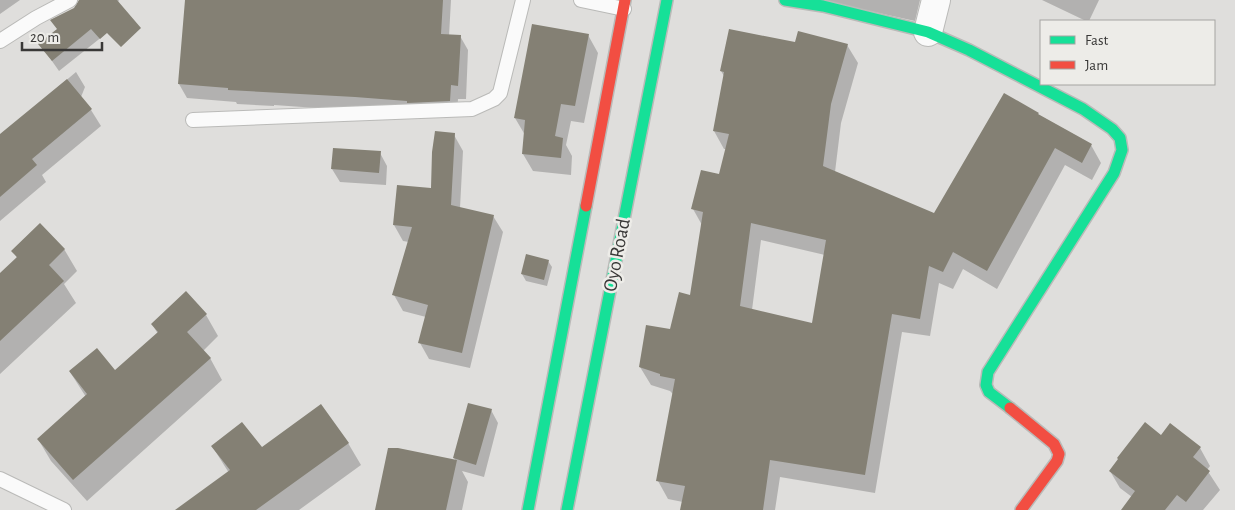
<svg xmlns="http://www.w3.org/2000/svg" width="1235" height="510" font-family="'Alegreya Sans',sans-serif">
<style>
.shadow{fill:#0003;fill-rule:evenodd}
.building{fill:#848074;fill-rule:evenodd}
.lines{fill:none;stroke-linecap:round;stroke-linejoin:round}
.lane-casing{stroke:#babab8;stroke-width:16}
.street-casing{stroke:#babab8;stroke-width:30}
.fast-casing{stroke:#babab8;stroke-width:14}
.jam-casing{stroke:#babab8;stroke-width:14}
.lane{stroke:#fafafa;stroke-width:14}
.street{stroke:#fafafa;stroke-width:28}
.fast{stroke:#16e098;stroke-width:11}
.jam{stroke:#f24e42;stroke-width:11}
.labels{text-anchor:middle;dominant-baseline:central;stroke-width:5;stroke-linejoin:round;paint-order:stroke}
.street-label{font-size:20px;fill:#393837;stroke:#edece8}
</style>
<rect width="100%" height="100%" fill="#dfdedc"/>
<!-- shadow -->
<path class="shadow" d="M0,0h20l-20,14z
M89,0h30l-16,36 -44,35 -19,-27 18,-14z
M186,0h265l-2,36h11l8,14 -2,49h-8l-1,16h-41l-142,-10v1l-37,-2 -1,-2 -49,-4 -8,-14z
M820,0h100l-5,21z
M1042,0h57l-10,21h-3z
M588,35l10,18 -14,70 -13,-2 -5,24 6,11 -1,19 -38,-4 -10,-17 2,-19 -10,-17z
M796,43l51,2 11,18 -17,60 -6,49 99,43 70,-120 87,50 10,18 -9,17 -27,-15 -68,124 -34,-20 -10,20 -14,-6 -9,53 -28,-4 -27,161 -95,-16 -5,33h-94l2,-8 -15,-3 -10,-18 15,-87 -3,-3 -19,-6 -11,-18 31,-36 20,-35 11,-71 -9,-16 27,-33 7,-27h-3l-10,-18 10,-55 -3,-5zM761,240l64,15 -12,69 -61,-14z
M76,72l9,15 -4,10 10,13 10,16 -59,49 4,7 -46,39v-85z
M454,135l9,16 -3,57 33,8 10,16 -33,136 -41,-9 -9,-16 6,-26 -23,-6 -9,-16 15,-53 -6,-1 -9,-16 38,-36z
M380,153l7,13 -1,19 -46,-3 -8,-13z
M64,249l13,22 -13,13 12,19 -76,71v-100l17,-16 -4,-7z
M548,261l4,6 -5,19 -21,-5 -4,-7z
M206,315l12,21 -15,15 7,7 12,22 -135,121 -36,-40 -13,-22 48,-42 -16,-25 45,-1 43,-37 -6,-10z
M491,410l7,13 -14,54 -22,-6 6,11 -6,28h-85l79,-49 -2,-3z
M1161,436l39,12 10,18 -3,4 13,20 -17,20h-80l9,-13 -12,-9 -10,-17z
M348,443l13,22 -62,45h-122l52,-37 -17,-27 50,3z"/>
<!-- building -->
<path class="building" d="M79,0h38l24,28 -20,19 -14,-14 -7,6 -9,-10 -39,32 -14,-17 19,-15 -7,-9 24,-12z
M185,0h258l-2,34 20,1 -3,51 -7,-1 -1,16 -43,2v-2l-52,-4 -127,-7v-2l-50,-4z
M532,24l57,10 -14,72 -14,-2 -6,32 8,2 -2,20 -39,-4 3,-34 -11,-2z
M729,29l66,13 3,-11 50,13 -17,60 -8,62 111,47 70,-120 35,20 -1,1 54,30 -10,19 -27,-15 -68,123 -34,-19 -10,20 -14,-6 -9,53 -28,-5 -27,161 -95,-15 -7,50h-83l5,-24 -29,-5 19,-102 -15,-3v-2l-21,-7 7,-42 24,4 9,-37 11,3 13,-83 -12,-3 10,-39 18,4 10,-40 -16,-3 11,-59 -4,-1zM751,223l75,17 -14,83 -72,-17z
M67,79l25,30 -60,50 5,6 -37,32v-63z
M435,131l20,2 -4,72 43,10 -32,138 -44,-10 10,-38 -36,-10 20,-68 -19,-2 4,-40 34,3 1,-36z
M333,148l48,3 -2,22 -48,-4z
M40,223l25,26 -16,16 15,16 -64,60v-68l17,-16 -6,-6z
M526,254l23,6 -5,20 -23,-6z
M186,291l21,23 -20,18 24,26 -138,122 -36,-41 50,-45 -18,-23 28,-23 18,22 43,-38 -7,-8z
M468,403l24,6 -16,56 -23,-7z
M321,404l28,39 -93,67h-81l55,-40 -19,-24 31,-24 20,25z
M1145,422l16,13 9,-12 31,24 -8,10 17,14 -24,31 -9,-7 -12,15h-44l14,-19 -26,-20 9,-12 -1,-1z
M388,448h10l59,12 -11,50h-71z"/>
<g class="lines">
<!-- lane casing -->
<g class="lane-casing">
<path id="lane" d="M581,0l43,9
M0,41l36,-23 34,-18
M193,120l279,-11 22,-10 6,-6 23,-93
M0,479l64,31"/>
</g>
<!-- street casing -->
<g class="street-casing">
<path id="street" d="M928,32l8,-32"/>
</g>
<!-- fast casing -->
<g class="fast-casing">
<path id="fast" d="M785,0l38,6 105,26 41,18 114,59 29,20 8,9 2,12 -8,23 -126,199 -2,13 3,7 21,16
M528,510l58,-304
M567,510l100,-510"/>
</g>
<!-- jam casing -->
<g class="jam-casing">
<path id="jam" d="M586,206l39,-206
M1010,408l44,36 5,10 -2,7 -36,49"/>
</g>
<!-- lane -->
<use href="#lane" class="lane"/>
<!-- street -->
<use href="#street" class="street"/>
<!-- fast -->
<use href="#fast" class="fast"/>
<!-- jam -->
<use href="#jam" class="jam"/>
</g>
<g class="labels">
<!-- street labels -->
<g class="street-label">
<text transform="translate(617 255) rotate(-79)">Oyo Road</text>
</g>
</g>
<!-- legend -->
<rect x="1040" y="20" width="175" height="65" fill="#edece8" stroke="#a5a4a1"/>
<rect x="1050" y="36" width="25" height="8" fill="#16e098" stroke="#a5a4a1"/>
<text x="1085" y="45" font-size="15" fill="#393837">Fast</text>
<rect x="1050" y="61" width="25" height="8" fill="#f24e42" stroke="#a5a4a1"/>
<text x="1085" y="70" font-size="15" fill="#393837">Jam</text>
<!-- scale -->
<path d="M22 42v8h80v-8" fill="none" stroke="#393837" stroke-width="2.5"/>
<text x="30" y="42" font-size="15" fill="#393837" stroke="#edece8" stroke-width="4" paint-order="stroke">20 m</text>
</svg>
